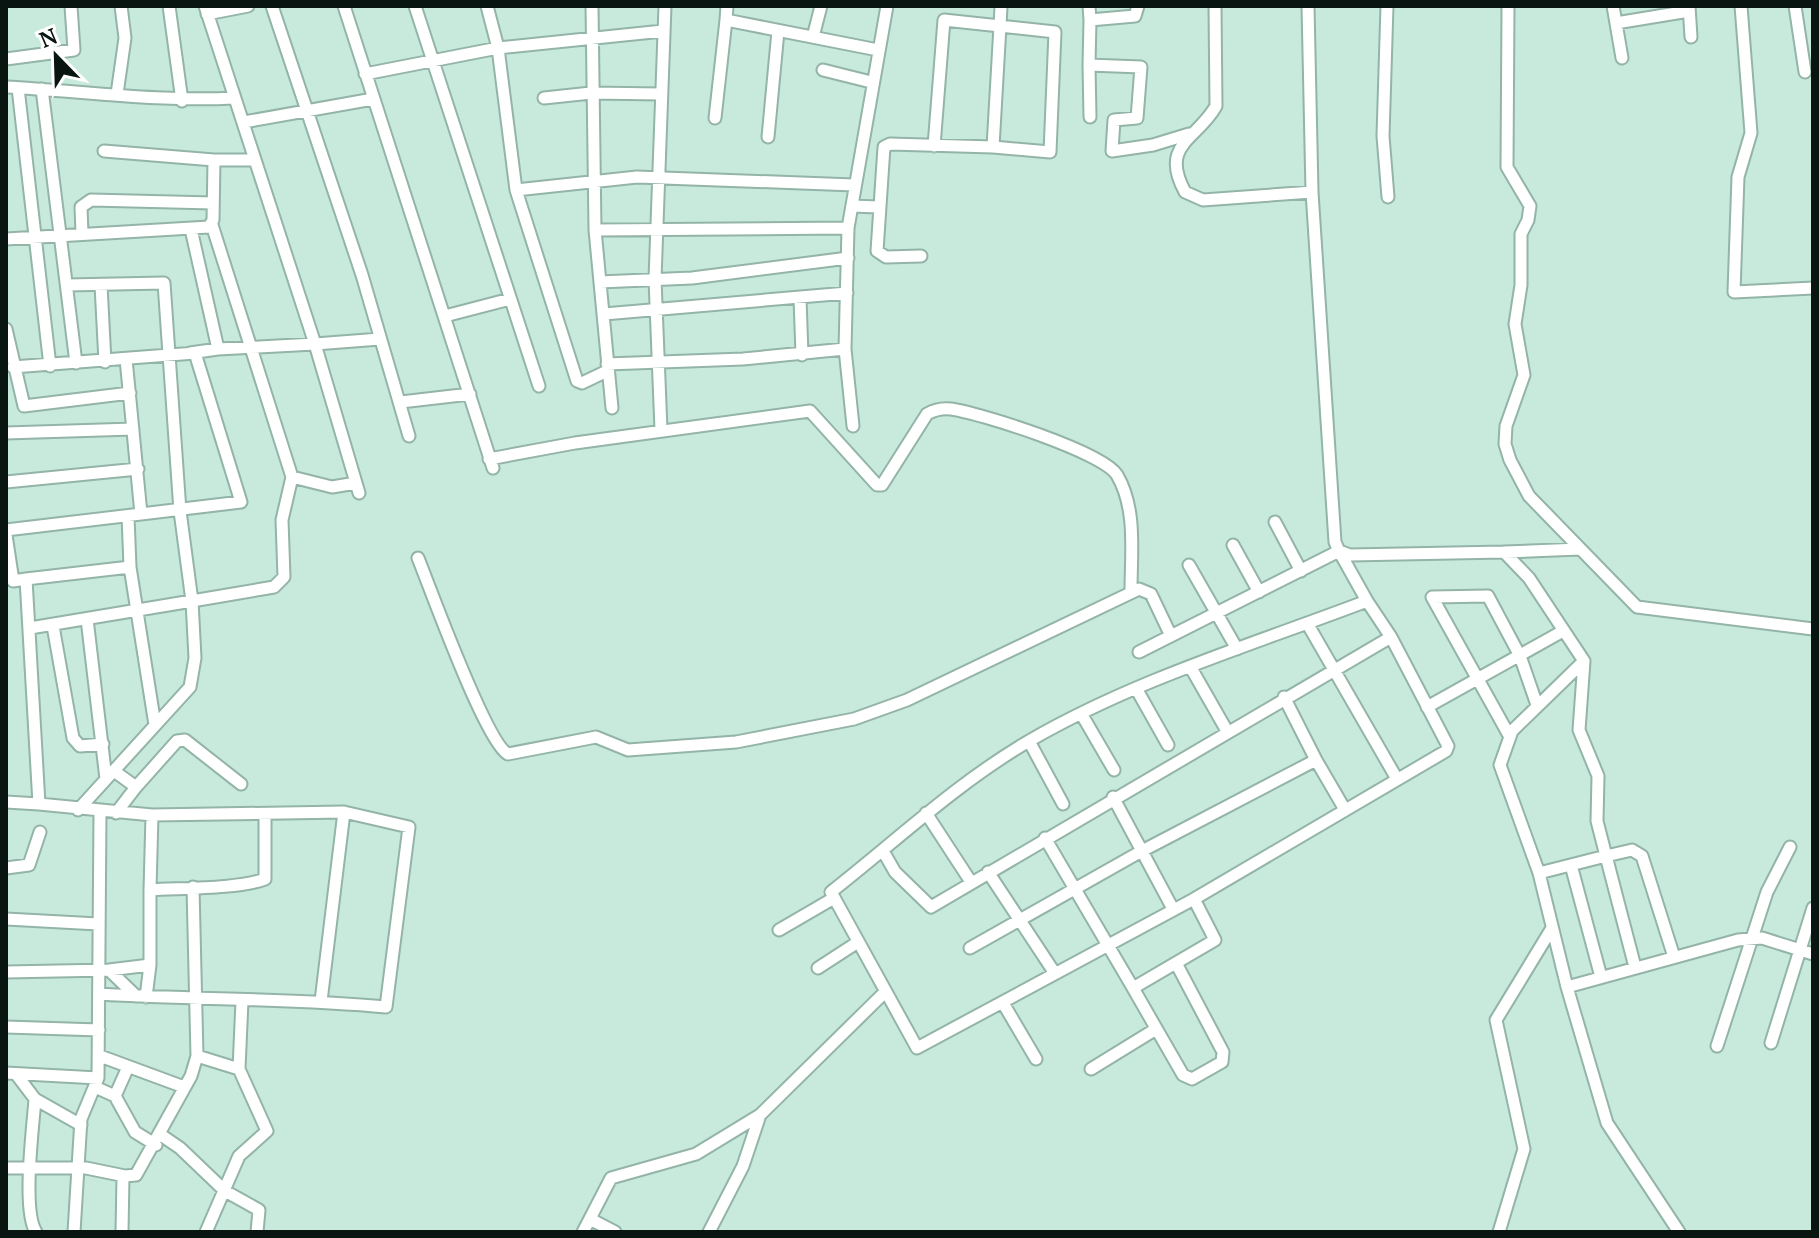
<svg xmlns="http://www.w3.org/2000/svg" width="1819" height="1238" font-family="'PT Serif',serif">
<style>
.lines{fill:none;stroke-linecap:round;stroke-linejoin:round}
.minor-casing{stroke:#93b4a7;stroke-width:15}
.minor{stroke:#fff;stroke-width:11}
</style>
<rect width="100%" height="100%" fill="#c7eadc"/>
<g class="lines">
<!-- minor casing -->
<g class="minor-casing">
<path id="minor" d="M169,6l13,95
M205,6l110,338 -97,5
M272,6l90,269 47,161
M344,6l149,462
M415,6l124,380
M487,6l11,42 18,142 61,191 5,2 25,-12
M592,6l3,224 17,178
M727,6l-1,14 152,30
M1089,6l1,14 45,-4 3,-10
M1215,6l1,100c-19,34 -57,38 -31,86l18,8 109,-8 23,350 4,9 11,4 154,-3 25,26 55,83 -72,70 -12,34 39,108 28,114 40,136 72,109
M1308,6l4,186
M1387,6l-4,130 5,61
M1508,6l-1,161 23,39 -2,14 -7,14v51l-6,39 9,51 -18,51 -1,18 5,16 19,36 108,111 176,22
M1613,6l9,52
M1689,6l2,31
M1741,6l10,127 -13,44 -4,115 79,-4
M1795,6l10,66
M207,14l41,-8
M1090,20l-1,45 52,2 -4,51 -23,2 -2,31 41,-6 36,-11
M1616,23l73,-12
M813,37l8,-31
M6,59l68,-9 -3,-44
M1089,65l1,52
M823,70l48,12
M365,74l133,-26 165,-17
M6,87c76,4 152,15 228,11
M18,88l32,278
M42,89l34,274
M117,94l8,-56 -4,-32
M544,98l47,-5 70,1
M715,118l11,-98
M244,122l129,-23
M768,137l10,-106
M993,147l57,5 5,-120 -55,-6 1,-20
M104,151l110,9
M516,190l121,-13 217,8
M852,206l26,1
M595,230l253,-2
M82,234l-1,-27 10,-7 122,3
M6,239l203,-12 4,-7 1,-60h40
M921,256l-35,1 -9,-6 7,-104 6,-3 103,3 7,-121 -56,-6 -10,126
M600,282l92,-4 156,-20
M101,285l4,77
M800,298l2,57
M604,314l243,-21
M445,316l65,-17
M6,329l18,77 106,-13
M190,353l28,-4 -27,-120
M607,364l136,-5 102,-10
M13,367l182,-14 46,149 -100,12
M401,402l69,-8
M853,426l-8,-77 3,-121 39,-222
M661,430l-6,-151 10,-273
M6,433l127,-4
M489,459l86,-16 235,-32 67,74h5l45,-71c7,-4 15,-6 24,-5 29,4 152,43 166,66 20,34 14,78 14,116
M292,477l40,10 24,-4
M6,482l132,-13
M359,493l-44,-149 65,-5
M1275,522l26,49
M6,530l135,-16 -15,-155
M6,535l7,46 13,-2 13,225 -33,-2
M1233,545l26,47
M1504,552l76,-3
M418,558c13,32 68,185 90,196l88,-17 32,13 108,-8 118,-23 53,-19 232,-111 12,5 20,42
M1189,565l48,84
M130,567l25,158
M26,579l104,-12 -2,-51
M87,619l19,160
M1307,623l90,156
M53,626l20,112 7,8 23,-2
M30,628l162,-27 -12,-90 -16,-228 -97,2
M1139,652l200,-101 28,50
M1584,661l-5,69 19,46 -1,45 9,35 26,-6 10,6 32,101
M1191,668l36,63
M1137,690l31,55
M1427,707l136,-76
M1082,715l32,55
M1510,737l-78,-140 56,-1 32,60 17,49
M1029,741l34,63
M1316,760l28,48
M114,771l22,16 41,-46 8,-1 56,44
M1113,797l60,112
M39,804l113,11 192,-3 65,15 -23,180c-95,-9 -191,-7 -286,-13
M78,810l112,-123 5,-29 -3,-57 82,-14 10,-10 -2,-57 10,-43 -80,-252
M116,813l20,-26
M926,813l45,69
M152,815l-2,75c31,-2 89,-1 115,-11v-64
M1045,838l88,150 82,-48 -21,-41
M883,851l12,21 36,35 460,-270 57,109 -2,5 -252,148 -277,149 -86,-156c65,-51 126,-109 198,-151 105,-61 225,-97 338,-140l24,36
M1571,865l30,112
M6,868l23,-3 11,-33
M988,872l66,100
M1539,873l67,-17 29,111
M193,887l4,169 42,13 28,62 -28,25 -33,76
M6,919l92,5
M779,930l55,-32
M970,948l170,-96 176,-92 -32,-63
M818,968l40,-26
M109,970l27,26
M6,972l103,-2 41,-5v-75
M1567,987l171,-47 24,-2 51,16
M1133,988l50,87 9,4 30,-17 1,-10 -47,-89
M146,997l4,-32
M321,1001l23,-189
M1003,1003l33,56
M6,1027l93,3
M1771,1043l42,-135
M1717,1046l50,-154 23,-45
M100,1056l84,31
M239,1069l3,-68
M1091,1069l65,-40
M6,1073l92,5 2,-266
M16,1074l19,25 46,26
M95,1087l20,9 20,36 21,13
M115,1096l13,-29
M35,1099c-2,28 -13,112 1,133
M161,1135l19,13 45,43 34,19 -2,22
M6,1168h80l39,8 11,-1 55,-99 6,-20
M590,1219l25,13
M74,1232l7,-113 17,-41
M122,1232l1,-56
M583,1232l28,-54 85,-24 64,-39 125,-123
M709,1232l34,-66 17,-51
M1499,1232l25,-83 -28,-129 56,-92"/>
</g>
<!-- minor -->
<use href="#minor" class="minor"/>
</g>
<!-- border -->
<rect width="1819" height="1238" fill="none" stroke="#091511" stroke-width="16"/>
<!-- north arrow -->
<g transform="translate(56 56) rotate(337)" stroke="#ffffff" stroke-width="6" paint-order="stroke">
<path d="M0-6L14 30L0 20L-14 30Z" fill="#091511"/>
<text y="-12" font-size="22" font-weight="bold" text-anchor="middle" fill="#091511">N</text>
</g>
</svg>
